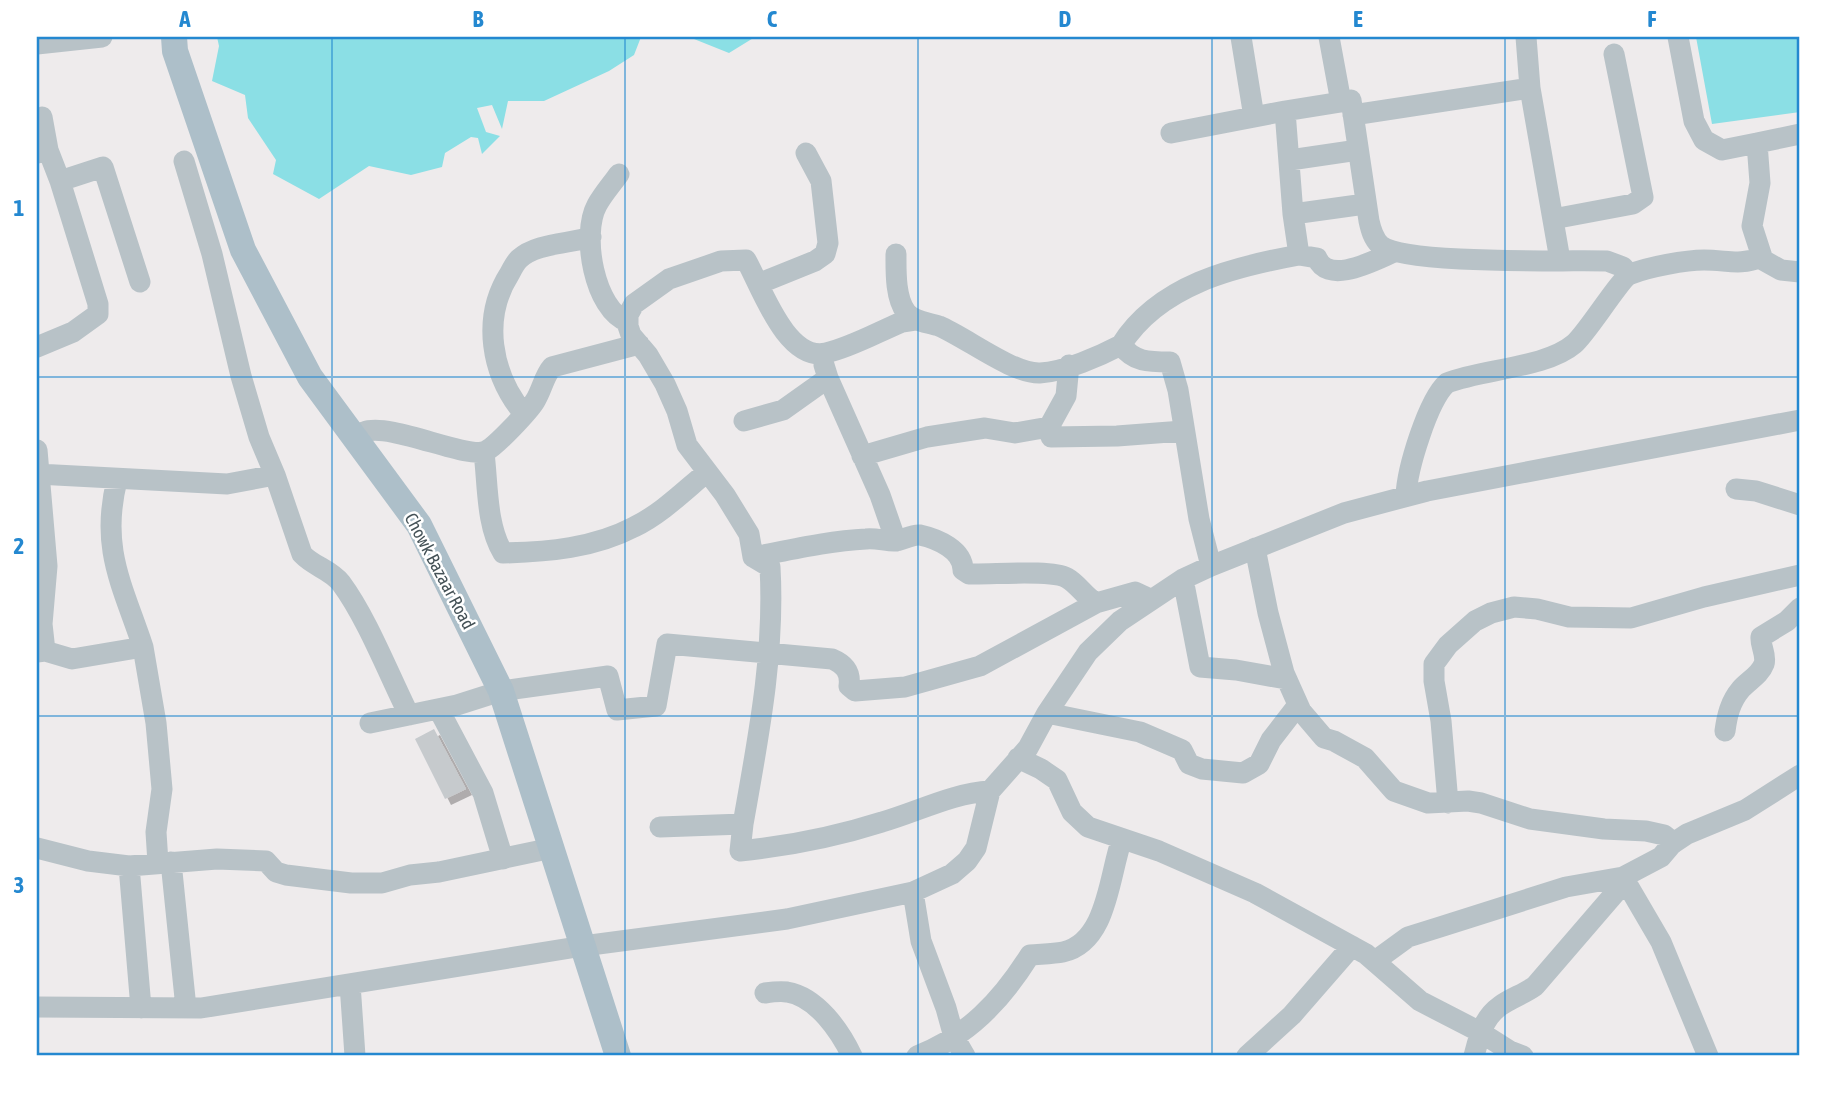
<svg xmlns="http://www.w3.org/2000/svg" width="1837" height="1093" font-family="'Asap Condensed',sans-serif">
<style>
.water{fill:#8bdfe5}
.building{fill:#c6cacd;filter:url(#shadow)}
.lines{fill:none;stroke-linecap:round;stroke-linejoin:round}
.minor{stroke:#b8c2c7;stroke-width:21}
.major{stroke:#adbfc9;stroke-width:26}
.grid{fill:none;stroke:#2488d0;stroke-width:2;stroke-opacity:0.55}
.labels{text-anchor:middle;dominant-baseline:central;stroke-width:5;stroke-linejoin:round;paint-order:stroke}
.street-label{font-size:18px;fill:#455257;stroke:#fff}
.neatline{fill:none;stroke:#2488d0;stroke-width:2.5}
.grid-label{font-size:23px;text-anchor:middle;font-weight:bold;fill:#2488d0}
</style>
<defs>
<filter id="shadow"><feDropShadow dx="6" dy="6" stdDeviation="0" flood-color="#0004"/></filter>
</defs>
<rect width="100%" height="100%" fill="#eeebec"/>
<!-- water -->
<path class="water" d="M217,37h424l-7,18 -25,16 -65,30h-36l-6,28 -10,-24 -15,3 9,24 14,4 -18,18 -4,-16 -7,-1 -26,16 -3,14 -31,8 -42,-9 -50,33 -46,-25 3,-14 -28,-42 -3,-23 -33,-14 7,-35z
M689,37h66l-26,16z
M1696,37h104v75l-88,12z"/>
<!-- building -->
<path class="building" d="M434,729l32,60 -21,10 -30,-60z"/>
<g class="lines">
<!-- minor -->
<path class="minor" d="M1241,37l13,80
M1678,37l16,84 10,19 18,10 35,-7 3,40 -8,43 11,34 18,10 19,2
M37,44l65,-7
M1530,88l30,172
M1341,102l10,-2 18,121c2,9 4,17 11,24 24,20 187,15 227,16l16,6 6,7
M1353,115l177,-27 -4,-51
M1171,133l114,-22
M1757,143l43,-9
M48,150l12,31 43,-14 37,115
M37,153l11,-3 -6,-33
M1290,160l68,-10
M184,161l28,93 29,122 18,61 16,38 27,79c12,13 28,15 39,29 26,35 48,92 68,132
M619,174c-7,10 -16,20 -22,31 -16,29 -3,105 31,117
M1293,214l72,-10
M1553,219l80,-15 10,-7 -29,-143
M896,254c0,16 -1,44 10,58 7,10 22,10 33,14 28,12 74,48 101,47 24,-1 60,-17 81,-28 13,17 27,17 49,17l8,28 21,129 12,47
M1299,255l18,3c11,28 58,2 77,-6
M758,284l57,-23 10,-7 3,-11 -7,-62 -15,-28
M1121,345c38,-60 112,-78 178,-90l-6,-41 -8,-103 56,-9 -12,-65
M37,347l36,-15 25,-18v-10l-38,-123
M828,378l52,117 16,46
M524,414c-33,-40 -43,-96 -14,-141 2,-4 5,-10 9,-14 17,-16 50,-15 72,-22
M744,421l39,-11 45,-32 -4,-13
M1049,427l17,-31 3,-31
M355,438c3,-2 6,-5 9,-6 26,-10 104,28 122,19 10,-5 43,-40 49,-50 7,-11 9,-25 17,-34l87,-23
M37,450l10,116 -5,58 3,27 -8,1
M484,453c4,31 2,72 19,100 45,-1 91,-5 131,-26 27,-13 50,-36 73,-55
M862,456l65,-19 58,-9 30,5 34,-6 2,10 66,-1 66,-5
M37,474l190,10 48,-9
M1736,489l20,2 44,14
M1406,496c1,-27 22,-96 41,-113 35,-14 99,-15 127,-39 14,-12 47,-67 57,-70 17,-7 55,-14 73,-14 24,0 35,6 58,-3
M1255,548l13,65 16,60 17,38 23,27 10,3 31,17 29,33 34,12 40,-2 13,2 49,16 74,10 42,2 18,4 10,8
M753,557c37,-7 75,-16 113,-18 10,-1 19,2 28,2 8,0 17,-7 26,-6 18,4 43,15 43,35l6,4c22,1 82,-5 98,4 11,6 17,18 29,25l39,-11 15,7
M1183,579l17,88 36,3 50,9
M143,647l13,76 6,66 -6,43 2,31
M45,651l27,8 71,-12c-21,-63 -43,-99 -26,-167
M439,710l44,83 20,66
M1047,713l93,19 42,18 7,14 13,5 41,4 16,-9 12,-24 27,-35
M370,723l87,-18 44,-14 107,-15 9,34 39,-4 11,-62 165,15c12,5 19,13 17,27l6,5 50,-4 75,-21 116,-63
M1725,731c2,-15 5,-29 16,-42 7,-8 19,-14 23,-25 3,-9 -4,-18 -3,-27l26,-16 13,-13
M1018,758l23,11 16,11 15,32 16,15 71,24 96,42 111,61 54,47 60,31 30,19 13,5
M1448,803l-7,-82 -7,-40v-17l14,-19 27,-24 16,-8 23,-6 23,2 32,8 62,1 73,-21 96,-22
M743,824c15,-85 32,-170 27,-257l-17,-10 -4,-23 -24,-39 -38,-50 -10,-34 -12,-27 -17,-29 -17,-20 -3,-9v-11l6,-11 35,-25 52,-18 25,-1c15,26 40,102 80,93 26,-6 52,-21 76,-31l13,-2
M660,827l83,-3 -3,27c49,-5 95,-14 142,-29 35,-10 71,-29 108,-31
M37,848l51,13 41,5 88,-7 49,2 10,11 10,3 65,8h31l28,-8 29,-3 113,-24
M171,862l15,146
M129,866l12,142
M913,892l8,49 25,67 8,29 11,19
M1375,961l33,-24 32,-10 126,-40 57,-10 38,65 47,114
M350,984l5,72
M765,993c7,-1 15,-2 22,-1 30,5 53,39 65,64
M37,1007l164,1 382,-62 204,-27 126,-27 39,-18 15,-13 9,-13 14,-57 38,-43 19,-35 41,-61 32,-31 63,-42 28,-13 133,-53 83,-22 373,-71
M917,1056c51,-20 84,-55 113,-101 11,-1 23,-1 33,-3 45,-10 46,-78 59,-113
M1247,1056l45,-41 60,-69
M1474,1056c5,-19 9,-38 26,-50 11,-8 24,-12 35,-20l81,-94 7,-15 38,-20 11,-13 15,-10 58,-24 55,-35"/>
<!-- major -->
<path class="major" d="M174,37l1,14 68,199 67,127 109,148 82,166 117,365"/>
</g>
<!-- grid -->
<path class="grid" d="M332,37v1019M625,37v1019M918,37v1019M1212,37v1019M1505,37v1019M37,377h1763M37,716h1763"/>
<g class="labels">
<!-- street labels -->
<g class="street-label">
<text transform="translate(440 571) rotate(62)">Chowk Bazaar Road</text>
</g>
</g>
<!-- border -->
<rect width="1837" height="1093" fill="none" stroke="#ffffff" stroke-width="77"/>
<rect x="38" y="38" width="1760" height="1016" class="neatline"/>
<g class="grid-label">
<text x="185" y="27">A</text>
<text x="478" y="27">B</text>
<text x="772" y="27">C</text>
<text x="1065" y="27">D</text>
<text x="1358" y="27">E</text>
<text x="1652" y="27">F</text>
<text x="19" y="216">1</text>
<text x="19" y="554">2</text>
<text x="19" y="893">3</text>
</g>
</svg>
